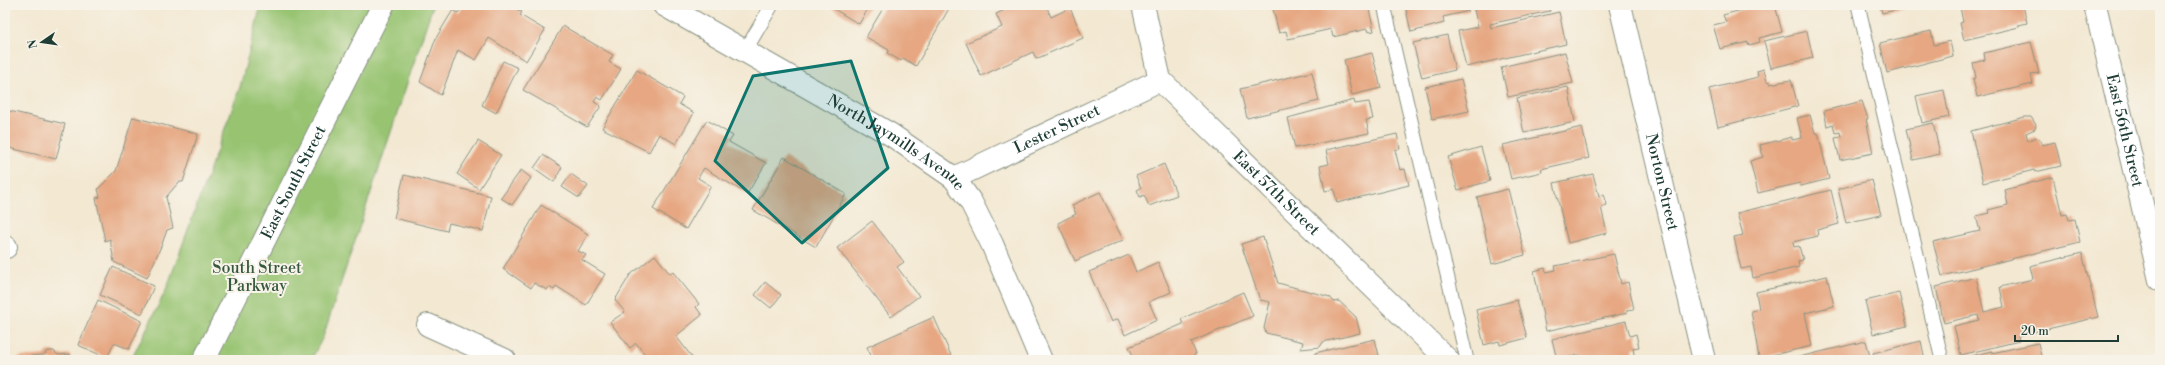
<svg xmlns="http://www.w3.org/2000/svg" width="2165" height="365" font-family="'Libre Bodoni',serif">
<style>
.green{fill:#98c472;stroke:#5c8053}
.building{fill:#e6a782}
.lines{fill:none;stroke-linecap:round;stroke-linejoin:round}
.service-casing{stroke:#899283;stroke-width:15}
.minor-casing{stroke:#899283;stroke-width:24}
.tertiary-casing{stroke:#899283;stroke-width:24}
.service{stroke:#fff;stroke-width:13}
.minor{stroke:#fff;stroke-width:22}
.tertiary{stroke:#fff;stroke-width:22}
.marked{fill:#0f766e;fill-opacity:0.2;stroke:#0f766e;stroke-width:3;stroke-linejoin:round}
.labels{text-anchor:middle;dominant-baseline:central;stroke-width:4;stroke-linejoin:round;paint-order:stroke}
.street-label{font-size:16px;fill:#1f3d34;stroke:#f7f3e8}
.park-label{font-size:16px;fill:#375840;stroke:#f7f3e8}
</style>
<rect width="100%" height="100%" fill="#f7f3e8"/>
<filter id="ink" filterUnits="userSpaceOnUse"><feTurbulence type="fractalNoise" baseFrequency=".025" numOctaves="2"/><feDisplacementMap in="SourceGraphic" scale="8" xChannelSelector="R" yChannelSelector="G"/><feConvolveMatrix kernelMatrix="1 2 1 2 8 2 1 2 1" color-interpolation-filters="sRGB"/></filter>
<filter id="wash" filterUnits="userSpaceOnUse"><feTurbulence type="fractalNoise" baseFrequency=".012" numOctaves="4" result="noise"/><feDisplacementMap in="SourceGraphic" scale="16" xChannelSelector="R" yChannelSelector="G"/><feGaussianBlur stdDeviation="0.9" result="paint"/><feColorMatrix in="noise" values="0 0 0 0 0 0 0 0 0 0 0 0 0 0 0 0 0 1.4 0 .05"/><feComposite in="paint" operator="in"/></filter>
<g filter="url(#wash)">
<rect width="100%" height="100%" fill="#f3e8d2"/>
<!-- green -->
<path class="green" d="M261,5h172l-110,332 -12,23h-180l35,-70 74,-203z"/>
<g id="blocks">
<!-- building -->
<path class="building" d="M463,5h56l-3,4 6,3 -2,3 25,15 -19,31 -37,-23 -13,22 -18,-10 -17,45 -21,-13 16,-44 17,-28 5,3z
M827,5h43l-11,19z
M885,5h66l-35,61 -13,-8 -2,3 -14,-8 2,-3 -23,-13z
M1016,5h30l5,12 19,-9 13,30 -47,21 -3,-7 -52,24 -15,-33 36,-16 -6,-13z
M1272,5h96l6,26 -6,1 -1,-3 -34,8 -2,-8 -43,10 -2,-8 -7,2z
M1405,5h62l2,6 -26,6 1,6 -33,9z
M1473,5h75l2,6 -60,13 1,4 68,-16 7,32 -100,23 -8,-36 20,-4z
M1760,5h15l7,27 -23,6 1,4 -11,3 -1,-3 -28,7 -7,-24 13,-3 -3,-7z
M1880,5h30v2l-28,6z
M1957,5h66l4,18 -8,2v2l-55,13 -4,-17 3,-1 -3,-15h-3z
M563,26l50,29 -4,7 12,7 -19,31 -5,-3 -3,5 7,4 -14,21 -64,-37z
M1807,31l6,27 -42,10 -7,-27z
M1931,31l3,14 16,-4 3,15 -66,17 -7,-30z
M1447,35l8,35 -33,8 -9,-35z
M2031,42l8,31 -8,1 2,10 -56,13 -4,-18 3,-1 -3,-15 12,-3 -1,-7z
M1565,52l8,31 -65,14 -7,-30z
M1372,53l9,35 -29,7 -8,-35z
M503,61l15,7 -22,45 -14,-8z
M1764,69l3,13 3,-1v3l21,-4 7,26 -80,21 -9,-38 49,-12 -1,-6z
M637,70l46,27 -4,7 15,9 -18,31 -17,-10 -10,18 -47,-24z
M1312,72l7,29 -72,17 -7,-29z
M1461,79l8,32 -37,8 -7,-32z
M1568,87l7,35 -51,11 -7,-35z
M1944,90l5,27 -27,6 -6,-27z
M1354,100l1,4 14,-2 4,17 -7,1 3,13 -74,15 -7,-30z
M1862,101l6,18h-2l7,34 -33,7 -5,-22 6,-1 -1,-5 -5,1 -2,-9 -6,2 -3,-15z
M5,110l60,14 -9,35 -51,-12z
M1810,115l5,18h3l11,46 -28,7 -1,-3 -42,10 -8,-32 13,-4 -3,-12 32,-8v3l10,-2 -5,-20z
M133,117l65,17 -15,48h-4l-13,15 7,31 -6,2 -5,14 -15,34 -33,-16 -4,-23 -5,2 -9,-43 4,-1 -2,-8 18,-18z
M2025,117h6l5,8 -1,4 -9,4 2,8 7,-4 5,3 2,5 13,-3 6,24 -26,6 -1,-2 -51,13 -12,-52z
M707,120l26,16 -4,6 37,21 -19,31 -43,-26 -6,10 13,8 -25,43 -33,-20z
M1933,123l7,31 -27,6 -7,-31z
M1582,127l7,31 -48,11 1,3 -31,7 -8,-34z
M1397,134l3,15 -5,1 5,20 5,-1 4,16 -72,18 -3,-14 -9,2 -5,-25 9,-2 -3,-14z
M478,141l23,14 -22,34 -22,-15z
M1481,147l9,34 -32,9 -10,-33z
M543,155l19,12 -8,15 -20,-14z
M784,157l62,37 -30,53 -63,-37z
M1164,164l13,31 -28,11 -5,-11 -4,2 -3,-7 4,-2 -5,-12z
M521,170l10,8 -19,27 -11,-7z
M571,174l17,12 -9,12 -17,-11z
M1593,174l6,22 5,-2 3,11 -6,2 6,26 -39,10 -14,-60z
M404,175l87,21 -8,35 -34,-8 -2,8 -53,-13z
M2053,177l9,38 5,-1 2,6 6,-1 5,23 -138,34 -9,-34 47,-11 -4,-15 13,-3 -1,-3 20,-5 -3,-15z
M1872,180l9,35 -35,8 -8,-34z
M1508,189l17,66 -33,9 -15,-67z
M1831,190l8,34 -22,6 1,6 -25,6 1,5 5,-1 4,14 -5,1 1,6 -46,11 -2,-11 -10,2 -7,-32 9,-2 -6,-22z
M1100,192l23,48 -48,21 -17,-38 18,-9 -4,-9z
M541,205l47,29 -10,17 8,4 -4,5 23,14 -19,31 -30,-19 -2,4 -5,-3 -2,3 -13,-7 -3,5 -28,-19z
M872,221l32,41 -7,5 22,29 -28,21 -54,-69z
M1263,237l15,46 52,14 4,5 5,-1 17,16 4,16 -37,9 -3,5 -19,2 2,-7 -37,-9 -2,-5 6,-26 -10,-2 -19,-56z
M2082,253l16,64 -80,19 1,5 -58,14 -7,-29 25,-6 -1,-5 -34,8 -8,-36 40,-10 8,35 20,-5 -4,-20 33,-8 -3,-13z
M1614,254l7,30 7,-2 6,27 -7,1v3l-81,18 -12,-60 11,-3 1,4 10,-2 -1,-4z
M655,255l15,19 3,-2 26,32 -3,3 6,8 -26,21 18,24h-45l-13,-17 -6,5 -20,-26 15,-10 -10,-12 15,-25z
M1129,255l7,17 22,-10 13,30 -22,10 8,18 -32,15 -7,-16 -7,3 -22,-50z
M113,267l41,19 -12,28 -42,-19z
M1827,276l7,30 -29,7 7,33 -53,12 -8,-47 8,-2 -3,-17z
M765,282l16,13 -10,13 -16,-13z
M1243,292l10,24 -62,26 5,12 -2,1 2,5h-61l-6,-13 54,-23 -2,-5z
M1899,293l8,33 -34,8 -8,-33z
M98,300l44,21 -13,28 -15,-6 -7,15 -29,-13z
M1517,300l10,38 -27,7 -1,-4 -15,4 -8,-35z
M934,317l19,43h-80l-6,-13z
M1626,321l4,15 6,-2 3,13 -6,1 2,12h-54l-1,-5 -23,5 -5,-21z
M1375,339l5,21h-63l-2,-7z
M1866,341l5,19h-72v-3z
M1921,341l4,19h-51l-1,-7z
M2038,343l4,17h-87l37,-9v2z
M47,351h7l4,4 12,-1 1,6h-52v-3l25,-2z"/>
</g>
</g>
<g filter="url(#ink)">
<use href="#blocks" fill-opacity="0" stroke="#899283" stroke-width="1"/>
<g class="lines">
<!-- service casing -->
<g class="service-casing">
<path id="service" d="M1384,5l83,355
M1858,5l84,355
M745,51l27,-46"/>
</g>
<!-- minor casing -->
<g class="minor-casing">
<g id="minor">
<path id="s1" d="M664,5l226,129 64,44 17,24 21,42 49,116"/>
<path id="s2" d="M1143,5l17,75 288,280"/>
<path id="s3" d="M1620,5l84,355"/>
<path id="s4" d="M2095,5l65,275"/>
<path id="s5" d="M954,178l206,-98"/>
<path d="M5,247h1"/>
<path d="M428,325l77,35"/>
</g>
</g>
<!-- tertiary casing -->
<g class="tertiary-casing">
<g id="tertiary">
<path id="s6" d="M204,360l179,-355"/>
</g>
</g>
<!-- service -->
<use href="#service" class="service"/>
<!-- minor -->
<use href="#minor" class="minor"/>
<!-- tertiary -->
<use href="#tertiary" class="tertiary"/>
</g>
</g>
<!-- marked area -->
<path class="marked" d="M851,61l37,107 -86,75 -87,-82 38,-85z"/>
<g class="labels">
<!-- street labels -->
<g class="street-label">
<text stroke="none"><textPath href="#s5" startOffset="114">Lester Street</textPath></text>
<text stroke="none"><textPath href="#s4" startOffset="129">East 56th Street</textPath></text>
<text stroke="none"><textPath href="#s1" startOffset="270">North Jaymills Avenue</textPath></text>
<text stroke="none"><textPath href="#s3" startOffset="182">Norton Street</textPath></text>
<text stroke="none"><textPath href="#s6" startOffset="199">East South Street</textPath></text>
<text stroke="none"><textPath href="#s2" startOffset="239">East 57th Street</textPath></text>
</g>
<!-- park labels -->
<g class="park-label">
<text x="257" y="268">South Street<tspan x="257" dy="18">Parkway</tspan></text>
</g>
</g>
<!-- margin -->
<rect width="2165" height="365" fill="none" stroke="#f7f3e8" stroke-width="20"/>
<!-- north arrow -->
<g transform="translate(42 42) rotate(257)" stroke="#f7f3e8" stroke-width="3" paint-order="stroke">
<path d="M0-3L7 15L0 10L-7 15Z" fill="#1f3d34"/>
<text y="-6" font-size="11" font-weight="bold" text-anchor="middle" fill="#1f3d34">N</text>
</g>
<!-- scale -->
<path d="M2015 335v6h103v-6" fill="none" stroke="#1f3d34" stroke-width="2"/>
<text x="2021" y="335" font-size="12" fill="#1f3d34" stroke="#f7f3e8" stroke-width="3" paint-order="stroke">20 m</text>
</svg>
